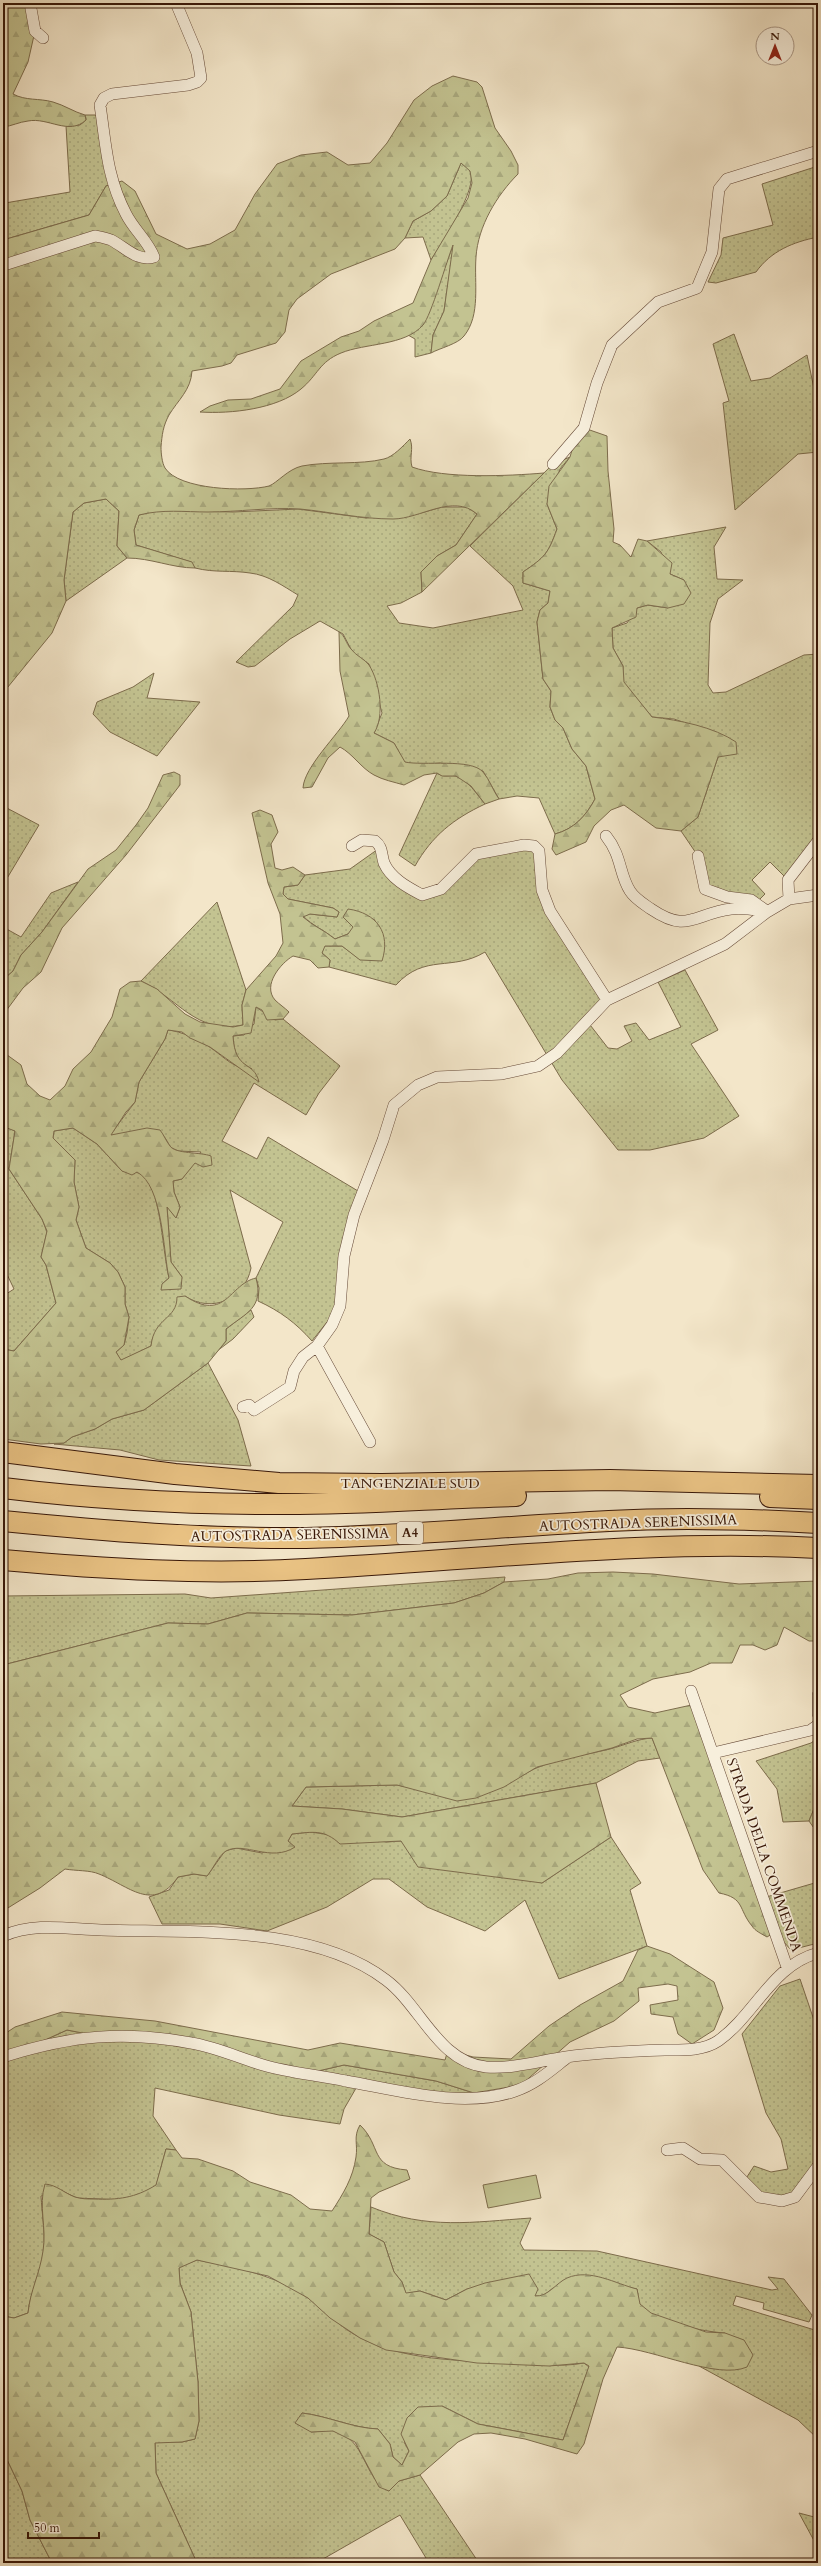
<svg xmlns="http://www.w3.org/2000/svg" width="821" height="2566" font-family="Cardo,serif">
<style>
.grass{fill:url(#grass-dots);stroke:#7d6c4c}
.forest{fill:url(#forest-firs);stroke:#7d6c4c}
.pitch{fill:#c3c391;stroke:#7d6c4c}
.lines{fill:none;stroke-linecap:round;stroke-linejoin:round}
.street-casing{stroke:#664a38;stroke-width:12}
.highway-casing{stroke:#371607;stroke-width:22}
.street{stroke:#f7efdc;stroke-width:11}
.highway{stroke:#eac384;stroke-width:20}
.labels{text-anchor:middle;dominant-baseline:central;stroke-width:3.5;stroke-linejoin:round;paint-order:stroke}
.shield{fill:#f7efdc;stroke:#715747;stroke-width:1}
.shield-label{font-size:13px;font-weight:bold;fill:#371607}
.street-label{font-size:14px;fill:#371607;stroke:#f7efdc}
</style>
<defs>
<pattern id="grass-dots" width="8" height="8" patternUnits="userSpaceOnUse"><rect width="8" height="8" fill="#c3c391"/><path d="M2 2h.1M6 6h.1" fill="none" stroke="#a8a77c" stroke-width="1.8" stroke-linecap="round"/></pattern>
<pattern id="forest-firs" width="22" height="20" patternUnits="userSpaceOnUse"><rect width="22" height="20" fill="#c3c391"/><path d="M5 1l3.5 6h-7zM16 11l3.5 6h-7z" fill="#a8a77c"/></pattern>
</defs>
<rect width="100%" height="100%" fill="#f3e6c9"/>
<filter id="stains"><feTurbulence type="fractalNoise" baseFrequency=".005" numOctaves="4"/><feColorMatrix values="0 0 0 0 .2 0 0 0 0 .09 0 0 0 0 .02 0 0 0 .5 -.17"/></filter>
<radialGradient id="worn" r=".72"><stop offset=".6" stop-color="#630" stop-opacity="0"/><stop offset="1" stop-color="#630" stop-opacity=".3"/></radialGradient>
<!-- grass -->
<path class="grass" d="M85,115h10l7,4 10,65 -6,2 -17,29 -86,25v-50l2,13 65,-11 -4,-66 14,-1 6,-5z
M461,163c2,2 8,5 9,8 9,17 -29,73 -39,89l-8,-23 -18,1 8,-17 18,-10 16,-15z
M818,166v71c-25,5 -47,14 -62,35l-40,11 -8,-1 13,-27 2,-17 50,-13 -11,-41z
M454,243l-10,68 -11,24 -2,18 -16,4v-18l-7,-4 15,-10z
M734,334l17,47 19,-3 37,-23 11,53v44l-20,2 -63,56 -12,-107 6,-2 -16,-57z
M570,457l-10,12 -13,35 10,25c-9,25 -12,28 -34,43v11l27,8 -2,12 -8,7 -3,12 6,57 8,12 -1,16 5,13 8,8 9,21 14,17 9,33c-9,17 -21,30 -40,35l-16,-36 -22,-2 -18,3 -16,-28 -43,-8 -22,2 -14,-3 -10,-19 -20,-10 8,-20 -13,-49 -16,-11 -10,-19 -23,-13 -30,18 -35,27 -7,1 -12,-5 57,-56 5,-11c-15,-9 -30,-20 -48,-22 -19,-3 -35,0 -55,-5l-4,-6 -55,-17 -2,-15 5,-15 20,-5 74,2 65,-3 68,9 55,-5 21,-6h25l10,7 -21,31 -19,11 -16,16 1,20 -21,11 -14,3 12,17 34,5 90,-18 -10,-24 -43,-40 83,-82z
M106,499l13,12 -2,35 10,12 -61,43 -2,-21 9,-68 11,-9z
M726,527l-12,20 3,32 26,1 -25,19 -8,24 -2,62 5,8 13,-1 78,-37 14,-1v187l-30,39 -18,-18 -18,18 13,14 -9,9 -51,-14 -7,-33 -17,-25 17,-14 20,-60 -21,-30 -23,-8 -22,-2 -29,-34v-17l-10,-18 -1,-20 15,-5 10,-15 10,-3 21,3 16,-28 -14,-6 -9,-22 -14,-11z
M154,673l-7,25 53,4 -43,54 -47,-24 -17,-18 4,-12 36,-15z
M437,773c7,5 11,2 18,3 13,3 22,19 30,28 -32,15 -53,32 -70,62l-16,-11z
M3,806l36,19 -36,60z
M534,846l8,44 65,110 -20,21 21,27 9,1 15,-8 -8,-15 12,-3 13,17 32,-13 -23,-45 27,-12 33,60 -27,14 48,72 -35,22 -54,12h-32l-56,-70 -77,-128c-33,20 -60,1 -89,33l-67,-18 1,-7 -8,-7 2,-7h18l19,14 14,-40 -10,-4 -17,18 -13,5c-11,-9 -22,-13 -32,-23l7,-2 27,3 2,-5 -6,-4 -45,-9 -5,-5 1,-7 14,-2 7,-10 45,-6 31,-22 3,16 29,27 28,-1 35,-35z
M78,882l-36,50 -21,23 -8,16 -10,9v-53l18,10 30,-44z
M217,902l29,88 -4,15 1,20c-47,10 -65,-27 -102,-44z
M256,1007l19,13 8,-1 57,47 -21,27 -13,22 -52,-32 -32,58 35,18 11,-22 90,54 -21,108 -6,18 -19,24c-16,-18 -32,-30 -54,-40l1,-13 -3,-10 27,-56 -53,-32 21,78c-6,31 -39,46 -66,28 -5,5 -7,11 -11,16 -10,11 -21,16 -23,34l-30,15 -5,-9 8,-7 3,-12 2,-16 -4,-13v-17l-7,-15 -8,-9 -24,-15 -10,-28 3,-13 -5,-25 1,-22 -22,-22 1,-7 19,-3 24,16 25,27c7,1 18,0 23,6 16,16 18,78 24,101l-7,6 20,-7 -11,-15 -4,-56 9,12 4,-11 -6,-15 -1,-11 9,-2 19,-27 -23,-1 -8,-4c-13,-32 -36,-10 -60,-12l25,-33 4,-20 26,-43 3,-9c12,1 33,10 43,18 13,9 24,22 41,21 -16,-8 -18,-17 -19,-33l11,-1 10,-11z
M7,1127l8,4 -6,38 33,50 5,13 -6,25 5,8 10,38 -42,48 -11,-2v-53l11,-7 -11,-23v-131z
M251,1310l3,7 -21,22 -16,12 9,-10v-12z
M208,1363l30,57 13,46 -92,-6 -39,-10 -66,-6 10,-1 8,-6 23,-8 17,-10 32,-9z
M505,1577l-1,5 -20,11 -30,10 -102,12 -105,-2 -39,11 -40,-1 -165,42v-69l182,-2 26,4z
M652,1738l8,20 -22,3 -42,22 -194,34 -60,-8 -50,-3 14,-19 91,-2 29,6 98,-17c27,-15 57,-18 86,-25 15,-4 27,-10 42,-11z
M818,1738v61l-9,22 -26,1 -6,-33 -21,-28 55,-18z
M310,1832l77,10 14,-1 141,42 69,-46 30,46 -11,7 17,56 -88,33 -34,-79 -40,31 -58,-24 -38,-28h-16l-46,28 -60,24 -47,-7h-58l-13,-27 20,-7 9,-13 16,-3 13,2 18,-25 11,-3 26,5 26,-12 4,-7z
M818,1882v61l-27,7 -16,-18 -12,-34z
M800,1979l18,53v134l-23,31h-36l-14,-17 9,-14 17,6 17,-3 -7,-30 -15,-26 -24,-79 38,-48z
M67,2030l31,6 55,1 152,37 39,-9 92,16 38,12 -7,4 -108,-14 -15,26 -4,15 -61,-9 -124,-27 -2,28 23,34 -10,-1 -10,37 -15,8 -19,6 -45,-2 -15,-7 -21,5c1,17 4,36 3,54 -2,22 -14,41 -16,63l-14,5 -11,-2v-257z
M371,2207c56,23 102,15 160,11l-11,25 4,7 73,1 175,39 6,-1 -10,-12 16,2 28,36 -3,7 -46,-13 1,-6 -28,-7 -3,9 85,26v108l-20,-19 -99,-54 20,3 6,-36c-19,-1 -74,-11 -85,-28 -2,-4 -2,-11 -3,-16l-11,-2 -73,1 -10,8h-8l-68,-7 -21,11 -26,-9 -14,3 -4,-12 -8,-10 -10,-30 -15,-8z
M197,2260c38,7 79,15 111,38 18,13 32,30 53,40 43,22 97,23 145,24 26,1 52,6 78,1l5,4 -26,73 -85,-16 -36,-18 -38,36 5,9 -7,14 -9,-8 -3,-13 -12,-15c-26,-1 -50,-13 -76,-16l9,19c7,0 16,-3 23,-1 32,7 29,48 55,60l10,-10 21,-6 59,88h-50l-29,-48 -84,48h-119l-41,-90 -1,-31h27l13,-3 4,-18 -1,-39 -7,-70 -11,-29 -1,-16z
M3,2451l19,40 8,29 22,43h-49z
M799,2513l19,5v30z"/>
<!-- forest -->
<path class="forest" d="M3,3h25l7,28 -7,31 -15,32c13,7 26,4 40,8 11,3 21,10 32,13l1,5c-17,16 -38,-3 -58,1 -9,1 -16,5 -25,6z
M453,76l24,6 5,5 13,41 16,23 7,14v9c-21,21 -40,52 -42,83 -2,26 5,58 -12,79 -6,8 -24,12 -33,17l2,-18 11,-24 9,-66c-6,15 -22,71 -30,80 -18,21 -58,18 -82,28 -22,9 -23,22 -40,36 -24,20 -70,25 -101,23l10,-6 18,-6 23,-1 29,-10 21,-28 40,-24 18,-6 15,-10 39,-18 18,-43 37,-62 4,-15 -2,-12 -9,-8 -14,33 -16,15 -18,10 -8,17 -10,11 -64,25 -34,25 -8,11 -4,22 -9,11 -39,12 -6,8 -9,3 -30,5c-1,19 -14,29 -23,44 -6,11 -7,20 -8,32 0,6 1,16 4,21 14,22 81,24 104,18 8,-3 19,-17 33,-20 26,-5 58,-1 82,-7 9,-2 19,-13 26,-20 4,10 -1,17 2,28 33,12 96,9 132,6l-122,119 -1,-20 16,-16 19,-11 21,-31c-24,-21 -57,5 -84,5 -32,0 -62,-7 -93,-10 -30,-2 -62,3 -92,3 -24,0 -45,-3 -69,3l-5,15 2,15 56,17 3,6c-23,0 -44,-10 -68,-10l-10,-12 2,-35 -13,-12 -22,4 -11,9 -9,68 2,21 -14,32 -49,60v-453l86,-25 17,-29 16,-5 13,10 21,43 31,15 23,-5 25,-14 20,-36 22,-30 24,-9 26,-3 21,13 22,-2 17,-20 27,-43 18,-14z
M584,428l23,8 1,35 6,58 -1,13 7,3 11,12 7,-18 9,2 25,22 -2,11 14,6 7,13 -7,11 -16,4 -20,-3 -11,3 -1,9 -24,11 1,20 10,18 1,16 28,35c27,3 62,10 84,25l1,12 -19,3 -20,60 -17,14 -25,-3 -32,-23 -13,5 -17,16 -8,16 -30,13 -4,-6 3,-15c19,-5 31,-18 40,-35l-9,-33 -14,-17 -9,-21 -8,-8 -5,-13 1,-16 -8,-12 -6,-57 3,-12 8,-7 2,-12 -27,-8v-11c22,-15 25,-18 34,-43l-10,-25 2,-18 21,-29 4,-14z
M339,632c6,3 7,12 12,17 5,7 14,10 18,16 11,17 16,52 5,68l20,10 11,19c18,4 66,-4 78,10 7,8 10,19 16,27l-14,5 -14,-18 -15,-10h-14l-5,-3 -13,2 -20,10c-10,-3 -21,-5 -30,-10 -13,-7 -21,-21 -34,-28l-12,11 -16,29 -9,1c1,-21 35,-53 46,-72l-9,-45z
M174,772l6,3v10l-54,70 -64,73 -21,44 -18,16 -20,27v-35l10,-9 8,-16 21,-23 46,-63 28,-19 20,-25 12,-17 15,-33z
M260,810l12,5 6,17 -7,12 4,24 7,2 11,-3 12,8 -7,10 -14,2 -1,7 5,5 45,9 6,4 -2,5 -27,-3 -7,3c10,9 21,13 32,22l13,-5 5,-7 -10,-10 5,-8c29,4 43,24 34,52l-22,-1 -18,-14h-17l-3,7 8,7 -1,7 -11,1 -8,-8 -17,-4c-12,7 -31,29 -18,44 4,4 10,8 14,12l-6,7 -16,1 -5,-10 -6,-3 -5,26 -18,3c2,36 21,24 26,46l-49,-35 -20,-9 -8,-6 -14,-2 -3,9 -26,43 -4,20 -9,10 -15,23 36,-7 13,2c4,5 6,11 10,16 5,8 31,6 41,10l1,9 -9,2 -8,-4 -13,16 -9,2 1,11 6,15 -4,11 -9,-11 4,55 11,15 -1,12 -20,1 1,-6 7,-6c-6,-27 -6,-92 -32,-106l-5,3 -10,-4 -25,-27 -24,-16 -19,3 -1,7 22,22 -1,22 5,25 -3,13 10,28 24,15 8,9 7,15v17l4,13 -5,28 -8,7 5,8 30,-14c3,-29 26,-26 26,-49l8,-1c41,27 44,-12 71,-18 8,30 -10,35 -30,51v12l-18,22 -64,47 -32,9 -17,10 -23,8 -8,6 -23,1 -38,-5v-90l11,2 42,-48 -10,-38 -5,-8 6,-26 -5,-12 -33,-50 6,-38 -8,-3 -4,7v-83l18,13 6,19 13,12 10,4 15,-14 8,-17 18,-17 21,-35 8,-28 10,-7 11,-1 16,8 28,25 15,8 33,5 10,-2 -1,-20 4,-15 30,-34 7,-13 -3,-29 -12,-31 -16,-70z
M613,1572l40,2 86,10 79,-3v60h-9l-25,-14 -7,18 -12,5 -12,-5h-13l-8,18h-21l-21,9 -37,7 -33,16 8,12 27,6 41,-9 79,228 -8,5c-5,-3 -12,-6 -15,-11 -14,-17 -7,-28 -33,-33l-16,-23 -51,-132 -15,1 -25,9 -75,19 -33,20 -28,11 -19,3 -60,-16 -91,2 -14,19 50,3 60,8 194,-34 15,54 -69,46 -124,-16 -17,-26 -61,3c-16,-15 -27,-12 -48,-10l-4,7 7,6c-24,16 -51,-6 -69,4 -7,4 -13,18 -19,25l-13,-2 -16,3c-25,36 -49,9 -79,-3 -9,-4 -23,-3 -34,-5l-25,19 -37,23v-246l165,-42 40,1 39,-11 105,2 102,-12 30,-10 20,-11 44,-3 30,-6z
M818,1799v35l-9,-13z
M647,1946l23,8 44,28 9,26 -9,22 -22,14 -14,-10 -5,-17 -22,-3 -1,-9 28,-5 -1,-14 -9,-2 -30,4 1,13 -25,20 -44,21 -49,43 -47,8 -38,-12 -92,-16 -39,9 -86,-27 -121,-11 -31,-6 -64,29v-24l12,-8 47,-15 93,9 153,29 32,-7 105,17 3,-10 25,7 38,2 38,-33 31,-21 43,-24 15,-31z
M360,2125c22,21 9,42 47,45l3,9 -31,13 -8,6 -2,36 15,8 10,30 8,10 4,11 14,-2 26,9 21,-11 18,-6 44,-9 9,15 -3,7c13,1 21,-13 32,-18 23,-10 49,6 70,11l3,15 11,9 55,19 19,1 19,7 9,15 -6,12c-30,13 -93,-18 -130,-20l-14,32 -19,65 -7,10 -52,-15 -34,-6 -17,1 -16,8 -38,33 -21,6 -10,10 -10,-4 -24,-45 -22,-11 -22,1 -16,-9 7,-10c26,3 50,15 76,16l12,15 3,13 9,8 7,-14 -8,-17 6,-16 11,-11 24,-1 36,18 85,16 26,-74 -5,-3 -35,3 -72,-3 -91,-13 -26,-12 -30,-20 -22,-20 -40,-22 -71,-16 -18,8 1,15 11,29 7,70 1,39 -4,18 -13,3 -27,1 1,30 41,90h-145l-22,-43 -8,-29 -19,-40v-135l11,2 14,-5c2,-22 12,-40 15,-62 4,-23 -5,-45 2,-67 12,1 19,9 30,13 6,2 13,2 19,2 24,1 41,-1 62,-14l10,-36 10,1 6,8 16,1 35,12 17,11 41,13 19,14 22,2c11,-17 21,-33 24,-54 2,-13 -3,-20 4,-32z"/>
<!-- pitch -->
<path class="pitch" d="M536,2175l5,23 -53,10 -5,-23z"/>
<g class="lines">
<!-- street casing -->
<g class="street-casing">
<path id="street" d="M30,3l5,28 8,7
M4,265l91,-29c5,1 11,2 16,4 14,7 26,22 43,17 -6,-16 -20,-27 -28,-43 -19,-36 -20,-69 -26,-109l4,-7 8,-4 76,-9 9,-3 4,-4 -4,-25 -21,-50
M553,464l31,-36 13,-45 15,-38 46,-43 39,-14 15,-36 7,-63 8,-10 91,-28
M606,836c16,20 13,38 24,55 5,8 14,13 21,18 37,25 42,5 80,0 12,-2 24,1 36,3
M352,846l10,-6 13,1c8,6 6,13 9,22 7,16 25,25 38,32l19,-6 35,-35 48,-9 10,1 5,5 3,39 8,21 57,89
M698,856l7,33 22,8 24,3 14,10
M789,899l-1,-19 30,-39
M317,1346l53,96
M243,1407l6,-2 5,5 36,-23 4,-16 9,-14 14,-11 15,-21 8,-19 4,-50 10,-41 29,-75 11,-35 24,-20 19,-8 65,-3 36,-8 19,-13 50,-53 118,-56 42,-32 22,-13 29,-4
M691,1691l96,276
M818,1695v19
M713,1753l98,-23 7,-5
M3,1936c32,-14 65,-7 98,-6 87,3 212,-6 285,50 35,26 52,82 100,87 27,2 53,-6 80,-10 33,-5 66,-6 99,-7 18,0 38,1 53,-9 37,-26 54,-76 100,-88
M6,2056c65,-20 117,-26 185,-13 25,4 48,15 72,22 27,8 55,10 83,16 51,9 118,28 169,10 21,-7 36,-21 53,-34
M667,2150l16,-2 17,11 22,1 37,37 23,4 13,-4 23,-31"/>
</g>
<!-- highway casing -->
<g class="highway-casing">
<path id="highway" d="M3,1452l172,22 104,9 103,1 228,-4 208,5
M3,1488c90,11 181,16 271,16 81,1 162,-6 242,-8
M770,1497l48,2
M3,1521c101,10 201,18 303,17 101,-2 202,-12 303,-17 69,-4 140,-2 209,2
M3,1560c100,9 202,15 303,9 171,-9 341,-30 512,-21"/>
</g>
<!-- street -->
<use href="#street" class="street"/>
<!-- highway -->
<use href="#highway" class="highway"/>
</g>
<g class="labels">
<!-- shield labels -->
<rect class="shield" x="397" y="1522" width="26" height="22" rx="3"/>
<g class="shield-label">
<text x="410" y="1533">A4</text>
</g>
<!-- street labels -->
<g class="street-label">
<text x="410" y="1483">TANGENZIALE SUD</text>
<text transform="translate(638 1523) rotate(-2)">AUTOSTRADA SERENISSIMA</text>
<text transform="translate(290 1535) rotate(-1)">AUTOSTRADA SERENISSIMA</text>
<text transform="translate(764 1855) rotate(71)">STRADA DELLA COMMENDA</text>
</g>
</g>
<!-- margin -->
<rect width="821" height="2566" fill="none" stroke="#f3e6c9" stroke-width="16"/>
<rect x="4" y="4" width="813" height="2558" fill="none" stroke="#371607" stroke-width="2"/>
<rect x="8" y="8" width="805" height="2550" fill="none" stroke="#371607"/>
<!-- north arrow -->
<g transform="translate(775 46)"><circle r="19" fill="#f7efdc" stroke="#aa9887"/>
<path d="M0-3L7 15L0 10L-7 15Z" fill="#8f2418"/>
<text y="-6" font-size="11" font-weight="bold" text-anchor="middle" fill="#371607">N</text>
</g>
<!-- scale -->
<path d="M28 2532v6h71v-6" fill="none" stroke="#371607" stroke-width="2"/>
<text x="34" y="2532" font-size="12" fill="#371607" stroke="#f7efdc" stroke-width="3" paint-order="stroke">50 m</text>
<rect width="100%" height="100%" filter="url(#stains)"/>
<rect width="100%" height="100%" fill="url(#worn)"/>
</svg>
